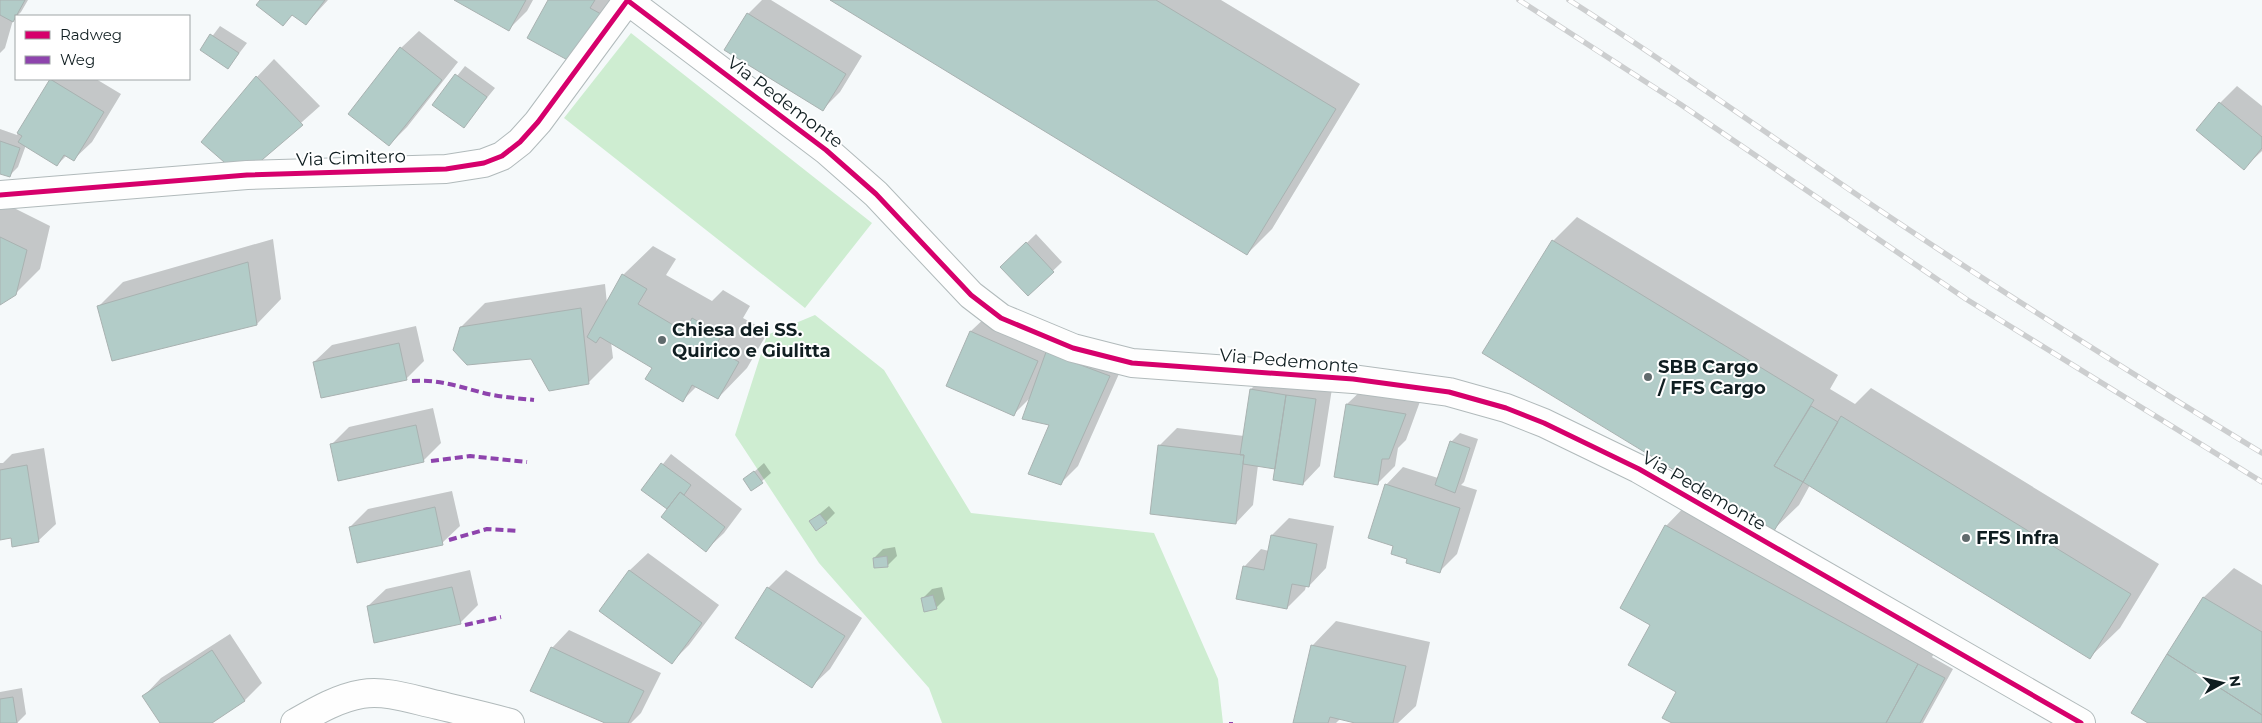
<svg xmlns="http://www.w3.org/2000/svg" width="2262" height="723" font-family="Montserrat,sans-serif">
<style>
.green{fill:#ceedd1}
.shadow{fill:#0003}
.building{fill:#b2ccc8;stroke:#a9b2b1}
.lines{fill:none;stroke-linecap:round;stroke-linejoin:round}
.minor-casing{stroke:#b1babb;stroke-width:30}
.minor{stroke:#fefefe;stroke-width:28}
.rail-casing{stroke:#cccecf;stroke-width:5.5}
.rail{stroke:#fff;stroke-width:4;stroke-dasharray:11;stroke-linecap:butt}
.quiet{stroke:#8e44ad;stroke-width:4;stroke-dasharray:8 4;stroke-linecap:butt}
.cycleway-casing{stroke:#fff;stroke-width:8}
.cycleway{stroke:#d6006c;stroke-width:5}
.poi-dot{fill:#606b6d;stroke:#fff;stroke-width:2}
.labels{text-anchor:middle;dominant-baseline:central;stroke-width:4;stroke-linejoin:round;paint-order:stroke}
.street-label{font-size:18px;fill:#101e21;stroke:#fff}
.poi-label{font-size:18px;font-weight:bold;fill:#101e21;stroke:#fff;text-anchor:start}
</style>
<rect width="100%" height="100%" fill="#f5f9fa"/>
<!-- green -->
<path class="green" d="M631,33l241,190 -67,85 -241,-190z
M815,315l69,55 87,143 183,20 64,146 5,44h-281l-13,-35 -110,-125 -84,-128 32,-100z"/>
<!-- shadow -->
<path class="shadow" d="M0,0h28l-7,12 -8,8 -8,28 -5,5z
M262,0h66l-22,24 -13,-10 -10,10z
M457,0h76l-6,11 -18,18z
M550,0h65l-24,44z
M762,0h9l91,56 -22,36 -17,17 -75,-95z
M832,0h389l139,84 -88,145 -25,25z
M220,26l27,17 -19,25 -26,-18z
M419,31l39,31 -51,65 -18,18 12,-97z
M274,59l46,47 -71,63 -46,-27 54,-65z
M465,66l30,22 -31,38 -30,-21z
M52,79h44l25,15 -29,48 -18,17 -7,-4 -10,10 -31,-20 -8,22 -9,9 -9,-3v-44l17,6z
M2237,86l25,20v45l-18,17 -24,-65z
M0,201l50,25 -10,43 -25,25 -15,10z
M1577,217l261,158 -8,14 25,15 16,-16 288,176 -39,64 -30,29 -280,-172 -11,20 -25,24 -221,-288z
M1036,234l26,28 -34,33 -26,-28z
M273,239l8,60 -24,25 -158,-18 24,-24z
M653,246l23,13 -10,16 46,26 11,-11 27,16 -7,12 25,14 -21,36 -29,30 -21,-12 -14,14 -29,-33 -43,-25 2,16 -25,25 -127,-56 24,-24 120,-19 2,20 16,-29z
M989,314l137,44 -48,108 -18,18 -9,-60 -19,-28 -18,18 -67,-29 24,-54z
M416,326l8,35 -18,18 -92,-17 18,-17z
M1269,372l64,10 -13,84 -17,18 -27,-16 -18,-3 -5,40 -17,18 -77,-77 18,-18 67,8 7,-47z
M1365,387l57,9 -16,44 -8,8 -3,18 -17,17 -31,-79z
M433,408l8,35 -18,18 -91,-17 17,-17z
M1460,433l18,6 -14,43 -3,3 16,5 -20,64 -18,18 -30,-14 -14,-13 -9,-60 17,-18 35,11 13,-36z
M44,448l12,76 -18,17 -26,-4 -12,2v-76h3l9,-9z
M671,454l71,55 -18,24 -18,17 -37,-41 -26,-20z
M764,463l7,10 -19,17 -7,-10z
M452,491l8,35 -18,17 -92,-16 18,-18z
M1690,501l252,138 -10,18 21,12 -30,54h-248l3,-32 -26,-67 14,-98z
M829,506l6,7 -9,9 -15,-1z
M1289,518l45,8 -8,42 -17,18h-3l-1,4 -18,18 -43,-41 17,-18 8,2 3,-16z
M895,547l2,9 -9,9 -14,-7 9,-9z
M648,553l71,52 -30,40 -18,18 -71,-52 30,-41z
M2234,568l28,17v138h-112l-17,-10 71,-116z
M470,570l8,35 -18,18 -92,-17 18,-17z
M786,570l76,48 -32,51 -18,17 -76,-48 32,-50z
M942,587l3,12 -9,9 -13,-10 9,-9z
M1336,621l94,21 -14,64 -18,17h-38l-19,-5 -5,5h-42l18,-77z
M569,630l92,43 -20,40 -10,10h-24l-55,-75z
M230,634l32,49 -17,17 -35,23h-49l-17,-27 17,-18z
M22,688l4,26 -9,9h-17v-31z"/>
<!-- building -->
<path class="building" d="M0,0h25l-12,22 -13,-7z
M260,0h65l-19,25 -14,-10 -9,11 -27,-21z
M454,0h72l-17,31z
M548,0h47l-5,8 11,6 -28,49 -46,-25z
M830,0h326l180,109 -89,146z
M747,13l99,61 -23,37 -99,-61z
M210,34l29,19 -11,16 -28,-19z
M400,47l42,33 -53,66 -41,-32z
M455,74l32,23 -23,31 -32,-23z
M256,76l47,49 -54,46 -17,-2 -31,-27z
M50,79l54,33 -30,49 -10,-6 -7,11 -39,-24 4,-6 -5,-3z
M2219,102l43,35v11l-18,22 -48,-40z
M0,141l20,7 -10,29 -10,-3z
M0,237l27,13 -11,45 -16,10z
M1552,240l262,160 -40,66 29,16 -29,49 -292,-178z
M1026,242l28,30 -26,24 -28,-29z
M248,262l9,63 -145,36 -15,-55z
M622,274l25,15 -9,15 47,28 7,-14 30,17 -8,13 25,14 -21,37 -26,-14 -9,17 -38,-23 7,-11 -52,-31 -4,6 -9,-6z
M581,308l8,76 -40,7 -18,-32 -64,6 -14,-15 7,-23z
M970,331l68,30 -24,55 -68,-30z
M399,343l8,37 -86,18 -8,-36z
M1046,352l64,24 -49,109 -33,-11 21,-49 -27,-6z
M1250,389l36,6 -11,74 -32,-5 1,-9h-4z
M1286,395l30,4 -13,86 -30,-5z
M1346,404l60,10 -17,45h-7l-4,26 -44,-8z
M1811,406l27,16 -35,60 -29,-16z
M1841,416l290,178 -41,65 -287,-177z
M416,425l8,37 -86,19 -8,-37z
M1450,441l20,7 -15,45 -20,-8z
M1158,445l86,10 -8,69 -86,-10z
M661,463l30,22 -7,10 -4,-3 -13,17 -26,-19z
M27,465l12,77 -27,5 -1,-9 -11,2v-70z
M754,471l9,12 -12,8 -8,-12z
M1385,484l75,24 -20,65 -34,-10 1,-4 -16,-5 2,-8 -25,-8z
M680,492l45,35 -19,25 -45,-35z
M435,507l8,38 -86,18 -8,-36z
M820,514l7,9 -11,8 -7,-10z
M1665,525l253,139 -32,59h-214l-10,-5 14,-26 -48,-27 22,-40 -30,-17z
M1271,535l46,9 -8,43 -17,-3 -5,25 -51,-10 7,-33 21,4z
M887,556l1,11 -14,1 -1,-10z
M629,570l73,53 -30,41 -73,-53z
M452,587l9,37 -87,19 -7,-37z
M767,587l78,49 -33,52 -77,-50z
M933,595l4,14 -13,3 -3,-14z
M2203,597l59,35v83l-95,-61z
M1311,645l95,21 -13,57h-38l-25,-6 -2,6h-35z
M551,647l93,44 -16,32h-23l-75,-32z
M212,650l33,51 -33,22h-52l-18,-27z
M2167,654l95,61v8h-114l-17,-10z
M1918,664l27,14 -25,45h-34z
M13,697l4,26h-17v-24z"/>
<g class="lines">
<!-- minor casing -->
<g class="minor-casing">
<path id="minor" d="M627,0l199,150 50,44 95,101 30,23 72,30 59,15 221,16 96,13 57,16 38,15 95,46 442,254
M0,195l247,-20 199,-6 38,-6 18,-7 18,-14 18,-20 89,-121
M295,723c21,-12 43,-25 67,-29 25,-4 52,6 76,11 24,6 48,11 72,18"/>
</g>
<!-- minor -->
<use href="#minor" class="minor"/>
<!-- rail casing -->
<g class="rail-casing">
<path id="rail" d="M1519,0l161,104 286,195 296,183
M1569,0c102,65 200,135 300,203 129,87 260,169 393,250"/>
</g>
<!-- rail -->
<use href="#rail" class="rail"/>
<!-- quiet -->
<path class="quiet" d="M412,381c25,-2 45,5 68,11 17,5 36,6 54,8
M431,461l39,-5 57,6
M449,540l38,-11 32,2
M465,625l36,-8
M1231,722v1"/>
<!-- cycleway casing -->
<g class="cycleway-casing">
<path id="cycleway" d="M627,0l199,150 50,44 95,101 30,23 72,30 59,15 221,16 96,13 57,16 38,15 95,46 442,254
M0,195l247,-20 199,-6 38,-6 18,-7 18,-14 18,-20 89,-121"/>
</g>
<!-- cycleway -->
<use href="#cycleway" class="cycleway"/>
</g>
<!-- markers -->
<g class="poi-dot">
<circle cx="662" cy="340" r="5"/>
<circle cx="1648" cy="377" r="5"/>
<circle cx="1966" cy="538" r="5"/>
</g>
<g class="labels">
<!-- street labels -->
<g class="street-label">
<text transform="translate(785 102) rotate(37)">Via Pedemonte</text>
<text transform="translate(351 158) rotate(-2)">Via Cimitero</text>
<text transform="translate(1289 361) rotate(5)">Via Pedemonte</text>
<text transform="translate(1704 491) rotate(30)">Via Pedemonte</text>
</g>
<!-- poi labels -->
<g class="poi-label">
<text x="672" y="330">Chiesa dei SS.<tspan x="672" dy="21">Quirico e Giulitta</tspan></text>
<text x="1658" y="367">SBB Cargo<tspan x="1658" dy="21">/ FFS Cargo</tspan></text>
<text x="1976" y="538">FFS Infra</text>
</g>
</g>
<!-- legend -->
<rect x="15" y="15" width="175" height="65" fill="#ffffff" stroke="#9fa5a6"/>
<rect x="25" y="31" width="25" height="8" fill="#d6006c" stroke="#9fa5a6"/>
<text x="60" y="40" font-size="15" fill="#101e21">Radweg</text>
<rect x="25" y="56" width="25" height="8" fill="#8e44ad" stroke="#9fa5a6"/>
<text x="60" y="65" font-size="15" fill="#101e21">Weg</text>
<!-- north arrow -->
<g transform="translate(2222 683) rotate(82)" stroke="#ffffff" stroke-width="4" paint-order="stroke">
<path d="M0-4L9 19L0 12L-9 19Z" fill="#101e21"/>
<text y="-8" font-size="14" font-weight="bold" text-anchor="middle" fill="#101e21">N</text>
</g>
</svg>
